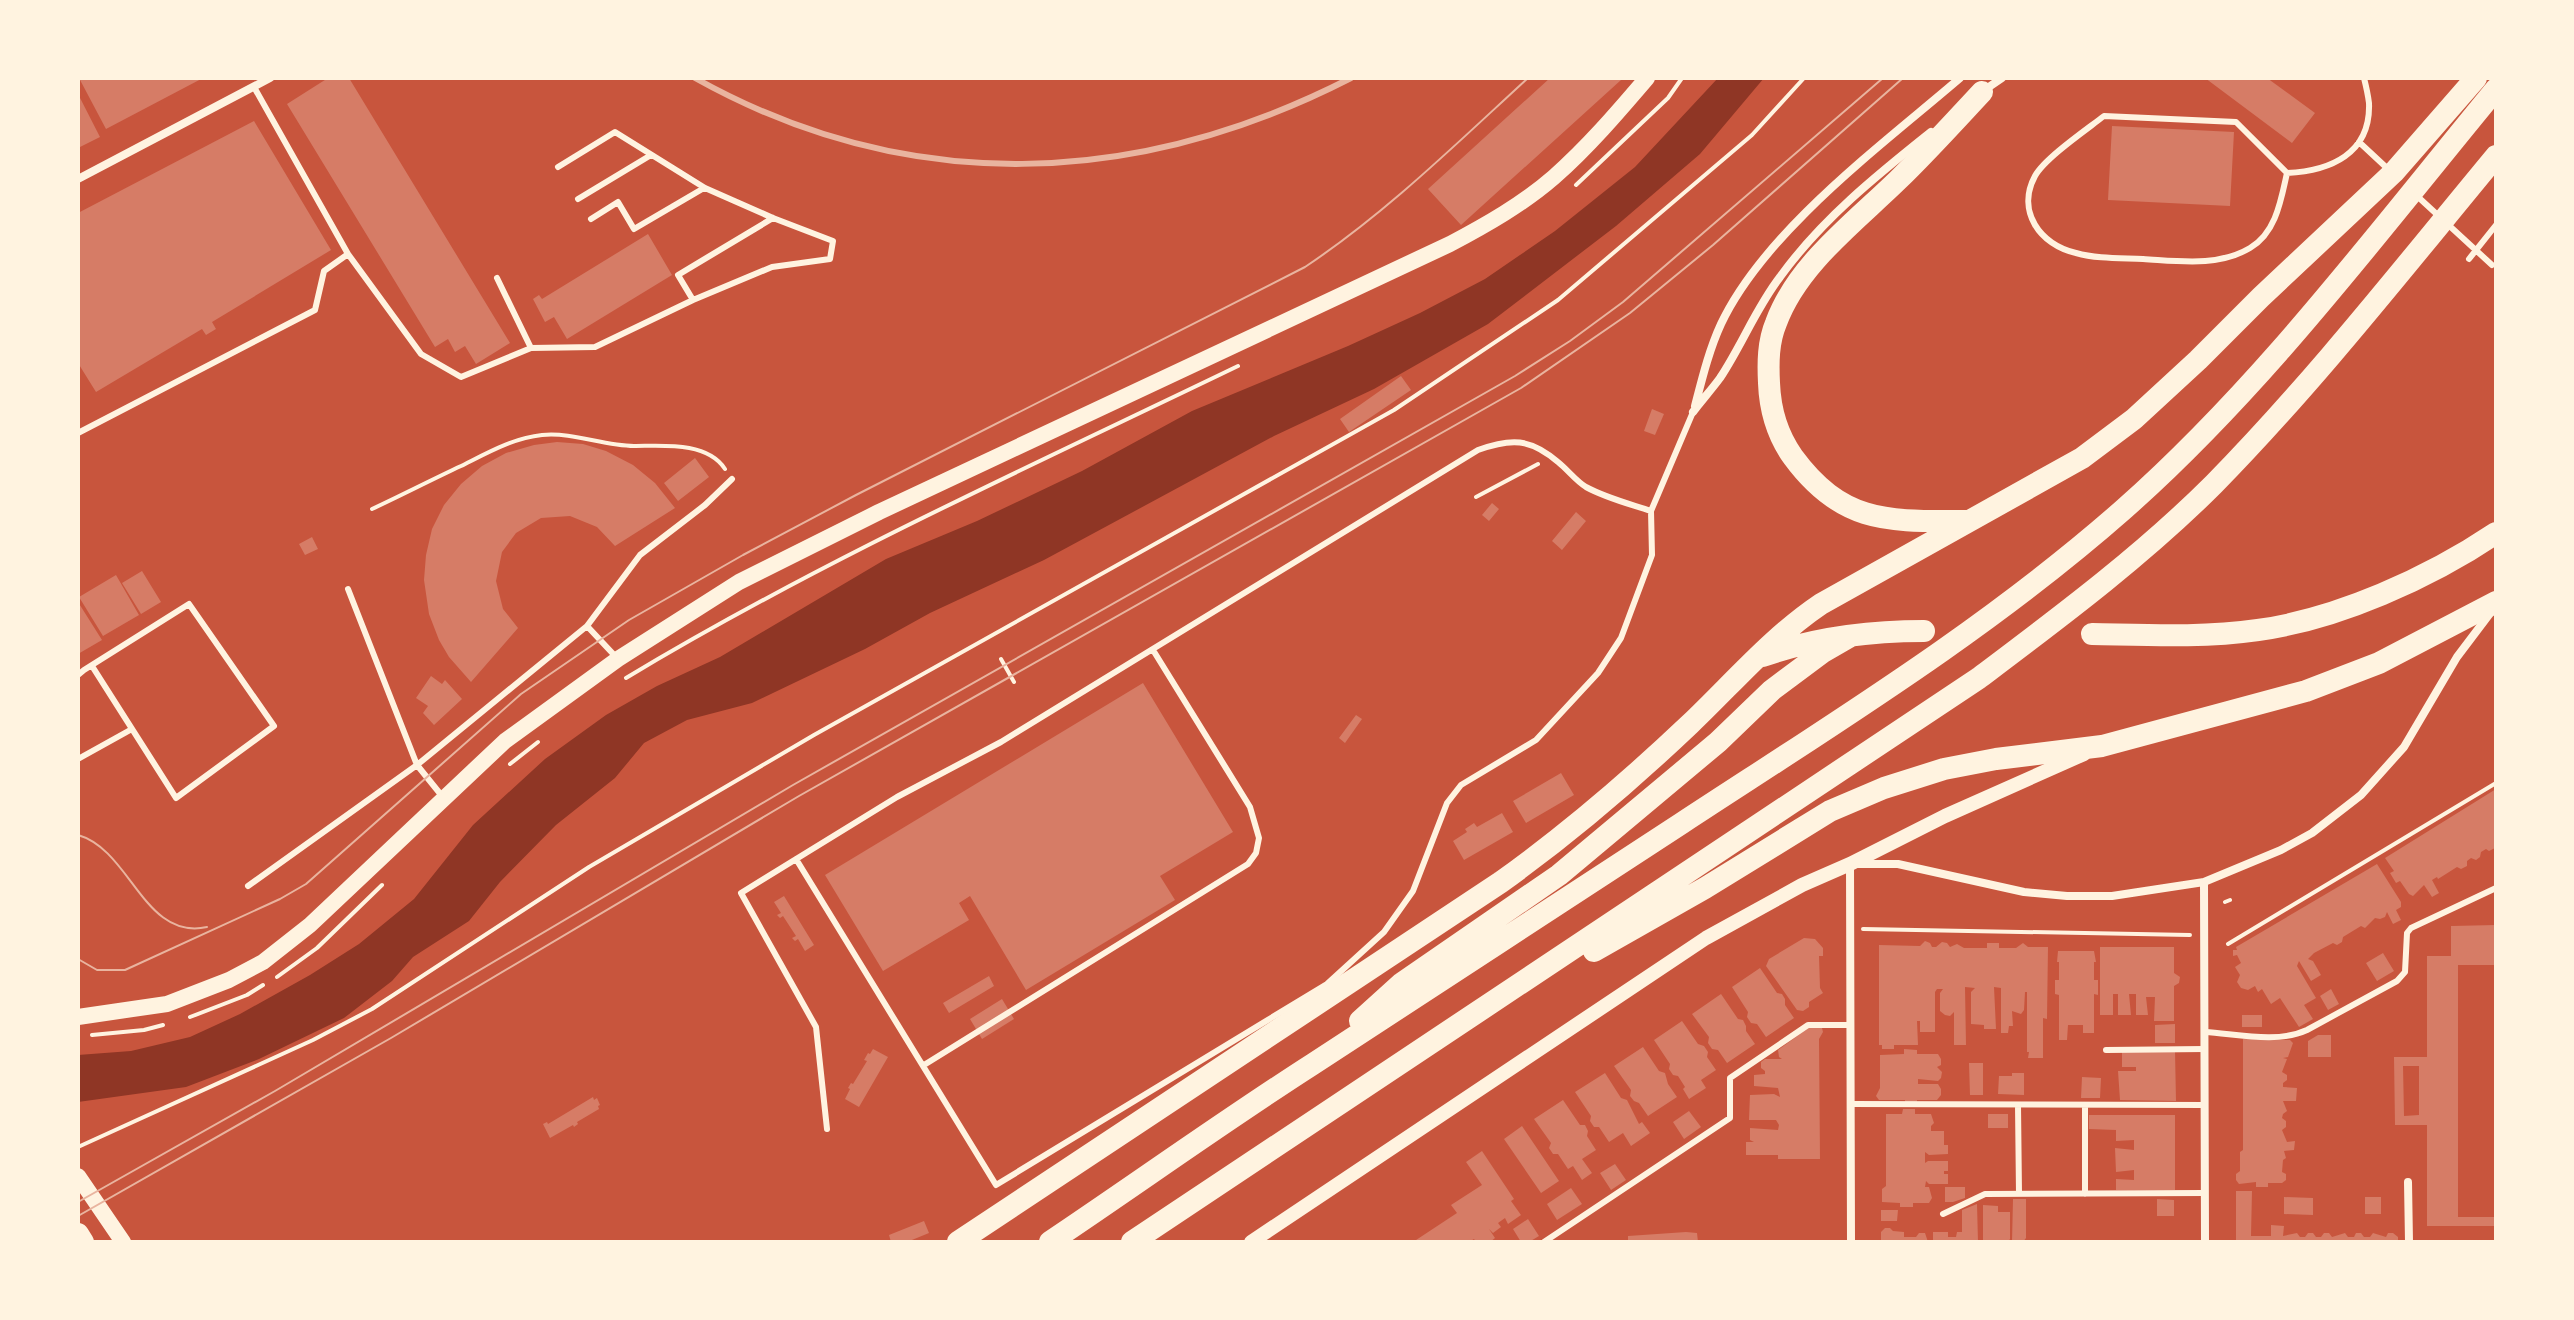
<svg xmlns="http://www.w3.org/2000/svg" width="2574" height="1320" font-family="Inter,sans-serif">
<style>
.water{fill:#8f3625}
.building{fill:#d67c66;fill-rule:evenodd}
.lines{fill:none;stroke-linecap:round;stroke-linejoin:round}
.path{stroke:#fff3e0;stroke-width:4}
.service{stroke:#fff3e0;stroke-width:6}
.minor{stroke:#fff3e0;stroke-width:8}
.tertiary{stroke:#fff3e0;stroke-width:14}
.secondary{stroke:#fff3e0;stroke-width:16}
.motorway{stroke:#fff3e0;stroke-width:22}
.tram{stroke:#e9b49f;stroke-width:2}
.rail{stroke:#e9b49f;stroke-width:6}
</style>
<rect width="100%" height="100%" fill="#c8553d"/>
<!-- water -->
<path class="water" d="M1718,78h46l-64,76 -84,72 -128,98 -114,65 -100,47 -230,124 -114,53 -65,36 -113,54 -65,17 -43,23 -29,35 -59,47 -56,57 -31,39 -56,36 -21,24 -48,37 -85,41 -73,28 -108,15v-47l53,-4 59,-14 50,-23 70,-39 49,-31 55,-45 59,-74 72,-66 61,-44 51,-29 63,-29 166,-98 91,-38 105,-50 110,-60 156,-65 72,-33 65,-34 70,-48 80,-64z"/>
<!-- building -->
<path class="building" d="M79,78h124l-97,51z
M328,78h21l161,265 -34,21 -11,-18 -10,6 -7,-13 -13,8 -148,-243z
M1550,78l71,2 -160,145 -33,-36z
M2205,78h62l48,35 -23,30z
M78,94l22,43 -22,11z
M254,121l77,129 -119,72 4,7 -10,6 -4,-6 -106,63 -18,-29v-150z
M2112,126l122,6 -4,74 -122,-6z
M648,234l24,41 -105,64 -13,-22 -9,5 -12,-23 6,-4 3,4z
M1401,376l10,14 -62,42 -9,-13z
M1652,409l12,5 -9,21 -11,-4z
M557,442l26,2 23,7 27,14 22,18 20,25 -60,38 -18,-19 -27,-11 -29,2 -25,15 -14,19 -6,29 7,28 15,19 -47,54 -22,-25 -10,-17 -10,-26 -5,-34 2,-25 6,-26 12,-24 17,-21 21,-18 24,-13 28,-8z
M695,458l14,19 -31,24 -14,-18z
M1492,503l7,6 -10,12 -7,-6z
M1576,512l10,9 -24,29 -10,-9z
M312,537l6,12 -13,6 -6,-11z
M142,571l19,31 -20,12 -19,-31z
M116,575l23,40 -36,21 -24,-39z
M78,602l24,38 -24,14z
M431,676l11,8 3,-4 17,19 -28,26 -11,-12 5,-7 -12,-8z
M1143,683l90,149 -73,44 15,24 -149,90 -56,-94 -11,7 10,17 -86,51 -58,-96z
M1356,715l6,4 -17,24 -6,-5z
M1561,773l13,22 -48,28 -13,-22z
M2496,789l-1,59 -6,3 -3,-2 -5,3 -1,5 -4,3 -5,-2 -4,3v5l-6,3 -4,-2 -19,12 -1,-2 -5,3 7,13 -7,4 -8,-12 -11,11 -4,-2 -9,-13 -4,2 -6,-10 4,-2 -9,-13z
M1502,813l11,19 -49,28 -11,-19 14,-9 -2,-3 9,-6 3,4z
M2377,864l24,38v5l-5,3 5,10 -8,4 -6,-12 -2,5 -5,2 -5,-1 -10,10 -4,-2 -18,11 -1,5 -5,3 -4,-2 -19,10 -6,6 5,2 8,14 -10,6 -12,-20 -2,5 19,32 -12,7 9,14 -14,8 -19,-29 -9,6 -9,-15 -4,3 -3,-6 -7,4 -7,-2 -4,-6 3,-7 -5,-8 6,-4 -4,-8 -4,1v-6h4l-1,-3z
M784,896l30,49 -9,6 -7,-12 -3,2 -3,-3 4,-2 -13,-20 -3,2 -3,-3 4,-2 -7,-11z
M2496,925v40h-38v252h38v9h-69v-101h-32l-1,-68h33v-101h24v-30zM2403,1066h16v49l-15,1z
M1804,938l11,1 8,9v8h-4l1,32 3,5 -14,9v5l-6,4 -6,-1 -31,-44 3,-7z
M1925,941l5,2 2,4h4l6,-5 5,1 3,4 7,-3 7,4h23v-5h12v5h17l7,-5 5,4h20l-1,72 -4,-1v40h-15l1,-6h-2v-60h-2l-1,18 -3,4 -9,-3 1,15h-4l-1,7h-7v-45l-7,-1 2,42h-12v-4l-13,-1v-32l4,-4 -10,-1 1,58h-12v-33l-4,4 -5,-1 -5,-4v-18l3,-4h-6l-2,3v40h-15v-11h-3l1,24h-24v4h-12v-4h-3v-100l41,1z
M2100,947h74v26l6,4 -1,6 -5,3v35h-20l1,-24h-9l2,18h-12v-21h-7l2,21h-13v-21h-5v21h-13z
M2058,951h36l2,11h-2v18h4v15l-4,-1v39h-11v-8h-15l-1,15h-8v-45l-4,-1v-14h4v-18h-2z
M2383,953l11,18 -17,10 -11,-18z
M1760,968l17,25 5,1 3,5v6l9,13 -28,19 -9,-13 -6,-1 -4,-6 1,-5 -16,-25z
M989,976l5,10 -45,27 -6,-10z
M2331,989l8,15 -11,6 -8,-14z
M1721,994l17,25 5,1 3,6v5l9,13 -28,19 -9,-13 -6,-1 -4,-6 1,-6 -17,-23z
M1002,999l12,20 -32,20 -12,-20z
M2242,1015h20v12h-20z
M1682,1021l16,23 6,2 4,6 -1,5 9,13 -15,10 5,8 -17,11 -6,-10 2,-2 -7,-11 -5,-1 -4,-6 1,-5 -16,-24z
M2175,1024v19h-20v-18z
M1811,1026l11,2 1,4 -4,7 1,120h-42v-4h-32v-13h8l-4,-2v-12l28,2 1,-5 -3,-5h-27l1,-25 24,-1 6,3 -2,-9 -24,-2v-11l11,-1v-3l-4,-3v-6l4,-3h17l-3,-2 -1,-7z
M2318,1035h13v22h-23v-16z
M2243,1039l47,1 3,3 -5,14 -5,1 4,1 -5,13 5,3v5l-4,3v4l14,1 -1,13h-13l4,10 -4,3 -1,4 4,3v6l-4,3 5,12 8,-1 -1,9 -10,1 2,7 -3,2 -1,12 4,2v6l-4,3h-14v4h-12v-5l-17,2 -3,-4v-6l4,-3v-19l3,-2z
M1643,1047l16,24 6,2 3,11 9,13 -29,19 -9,-13 -5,-2 -4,-5 1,-6 -17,-24z
M873,1049l15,8 -29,50 -14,-8 5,-10 -2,-1 3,-5 2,1 14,-23 -3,-1 4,-7 2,1z
M1904,1049l13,1v4h21l3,5v6l-4,2 5,5 -1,6 -3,3 -20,-2v5h20l3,5v6l-4,5h-20v4h-12v-4h-26l-3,-4 4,-8v-33l24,-1z
M2175,1051l1,50 -56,-1 -2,-29h18v-4h-14v-15z
M1969,1063h14v32h-13z
M1605,1073l16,25 6,2 12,24 3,-2 8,11 -19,13 -8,-13 -14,9 -10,-15h-5l-4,-6 1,-5 -16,-24z
M2012,1073h12v22l-26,-1 1,-18h13z
M2082,1077l19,1 -1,20h-19z
M593,1097l1,3 3,-2 3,7 -2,1 1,3 -22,13 1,2 -4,3 -1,-2 -23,13 -7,-14 4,-2 1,2z
M1563,1100l17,25h5l3,6 -1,5 9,14 -14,9 10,14 -10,7 -9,-14 -5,3 -10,-15h-5l-4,-6 2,-5 -17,-24z
M1903,1109h12v5h16l3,9 -3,3v5h13v14h4v9l-19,1 -4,-3v11l3,-2h20v10h-4v3h4v10h-19l-3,-3 -1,6h4l3,11 -3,5h-16v4h-13v-4l-18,-1v-13l4,-3v-72h16z
M1689,1111l12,16 -17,12 -11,-17z
M1988,1114h20v14h-20z
M2089,1115h86v75h-59v-11l18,1v-10l-18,2 -1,-24 19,2v-10l-18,1v-11l-27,-1z
M1522,1126l37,55 -18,12 -37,-54z
M1482,1151l32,48 -3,2 10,14 -13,9 -3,-6 -7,5 3,4 -8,6 -4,-4 6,9 -5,4h-14l-2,-3 -5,3h-56l44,-29 -6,-8 31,-20 -16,-23z
M1615,1164l11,16 -15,10 -11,-17z
M1945,1187h20v11l-12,4h-8z
M1571,1188l11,16 -25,16 -10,-16z
M2236,1191h16l-1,45h20v-11l13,1 -1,10 14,-3 3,4h5l3,-4h5l3,4h5l3,-4h5l3,4 13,-4 3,4h6l2,-4h5l3,4h6l3,-4 13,4 2,-4h5l5,4v5h-162z
M2284,1197l29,1v17l-29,-1z
M2365,1197h16v17h-16z
M2013,1199h13v39l-3,4h-11z
M2157,1199l17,1v16h-17z
M1977,1204l1,38h-45v-10h15v5h8l1,-5h5v-22z
M1983,1205l15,1v6h12v27l-2,3h-25z
M1881,1210h17l-1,11h-16z
M1528,1219l11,17 -10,6h-8l-8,-13z
M924,1221l5,12 -22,9h-16l-2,-7z
M1885,1228h5l3,3 11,1v5h12l3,-4h6l3,9h-47v-10z
M1686,1232l11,1 1,9h-70v-6z"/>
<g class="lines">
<!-- path -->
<path class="path" d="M1576,185l92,-87 14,-20
M1476,497l62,-33
M372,509c30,-14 59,-29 89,-43 26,-13 52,-28 81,-31 32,-3 61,11 92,11 27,0 73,-5 91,23
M1001,659l13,23
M626,678c196,-118 405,-212 612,-312
M510,764l28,-22
M2225,902l5,-2
M1863,929l327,6
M2228,944l268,-161
M277,977l40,-29 65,-63
M190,1017l57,-22 16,-10
M92,1035l52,-5 19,-5
M78,1147l235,-107 59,-31 217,-142 225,-132 580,-325 164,-110 194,-165 52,-57"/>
<!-- service -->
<path class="service" d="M2359,142l29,27
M2287,173c-6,27 -11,60 -37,75 -32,19 -71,13 -107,11 -23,-1 -46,0 -67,-6 -36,-8 -60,-42 -41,-77 10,-18 51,-46 69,-60l132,6 51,51c43,-2 84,-19 82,-70 -1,-8 -3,-17 -5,-25
M2417,196l75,69
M578,199l73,-44
M591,219l27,-17 16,27 70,-41
M348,254l73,100 40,23 70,-29 -34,-70
M2469,259l27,-34
M693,300l-15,-25 95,-57
M531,348l64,-1 98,-47 79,-33 58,-8 3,-18 -60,-23 -68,-30 -90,-56 -57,35
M78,433l237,-123 9,-39 24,-17 -94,-167
M587,626l53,-71 65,-50 27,-26
M78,675l6,-5 105,-66 85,122 -98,72 -84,-132
M78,759l54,-30
M442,796l-25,-31 170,-139 29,31
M796,859l200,326 331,-201 57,-52 29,-41 34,-88 14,-18 75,-45 62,-67 23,-35 31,-83 -1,-44 42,-99
M248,886l169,-121 -69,-176
M2205,1032c32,2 72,12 102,-2l90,-49 8,-9 2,-39 4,-5 85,-40
M2106,1050l99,-1
M924,1065l324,-201 8,-11 3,-15 -9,-31 -97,-157
M1851,1104l354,1
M2018,1105l1,89
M2085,1105v89
M827,1129l-11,-102 -75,-134 156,-96 104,-55 477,-292c33,-12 52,-12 80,12 10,8 18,19 28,25 20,11 44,17 65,24
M1943,1214l42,-20 220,-1
M1544,1242l186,-124v-40l78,-53h42"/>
<!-- minor -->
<path class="minor" d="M1983,91l19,-13
M78,179l192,-101
M1695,406c7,-27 14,-56 26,-82 44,-93 161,-179 239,-246
M1693,412c9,-12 19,-23 27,-34 22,-33 36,-70 60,-101 41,-57 97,-102 151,-145
M2204,882l1,360
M2408,1182l1,60
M1851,1242l-1,-378h48l126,28 43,4h45l92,-14 77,-32 31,-17 49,-38 43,-48 53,-90 34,-45"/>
<!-- tertiary -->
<path class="tertiary" d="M1251,1242l455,-304 96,-53 48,-21 95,-48 139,-62"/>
<!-- secondary -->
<path class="secondary" d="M78,1017l89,-13 62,-24 34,-18 47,-37 195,-184 113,-82 121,-77 140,-70 571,-268c36,-19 73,-40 104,-67 34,-30 64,-65 93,-99
M78,1176l45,66"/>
<!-- motorway -->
<path class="motorway" d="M1966,521c-76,0 -123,4 -173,-64 -15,-21 -23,-48 -24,-74 -1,-20 -1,-41 7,-60 21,-58 79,-101 122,-143 29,-28 56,-58 84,-88
M2092,634c55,1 110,4 166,-4 80,-11 171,-52 238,-97
M1763,656c51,-18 107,-25 161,-25
M1594,951l111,-63 125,-77 54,-23 60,-19 52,-10 106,-13 204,-55 73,-28 117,-61
M1360,1021l42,-38 157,-108 159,-133 54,-52 51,-38 26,-15
M78,1234l5,8
M958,1242l543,-360c67,-48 129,-101 189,-158 43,-41 82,-87 131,-120l261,-146 52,-39 64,-59 63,-63 133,-125 82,-94
M1050,1242c88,-59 174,-121 263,-178 123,-81 246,-160 369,-241 151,-99 306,-194 442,-314 140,-124 253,-276 372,-420
M1132,1242l847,-564c81,-61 163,-122 235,-194 101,-103 190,-217 282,-328"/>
<!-- tram -->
<path class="tram" d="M78,835c53,15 66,106 129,92
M78,959l19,11h28l155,-71 26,-15 215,-190 108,-74 114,-65 113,-60 449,-228c81,-54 151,-123 223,-189
M78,1202l197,-111 518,-306 722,-409 55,-35 53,-39 260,-224
M78,1216l313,-178 408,-242 722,-408 109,-75 83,-68 190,-167"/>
<!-- rail -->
<path class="rail" d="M695,78c213,119 441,110 656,0"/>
</g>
<!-- border -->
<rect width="2574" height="1320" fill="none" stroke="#fff3e0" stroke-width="160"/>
</svg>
